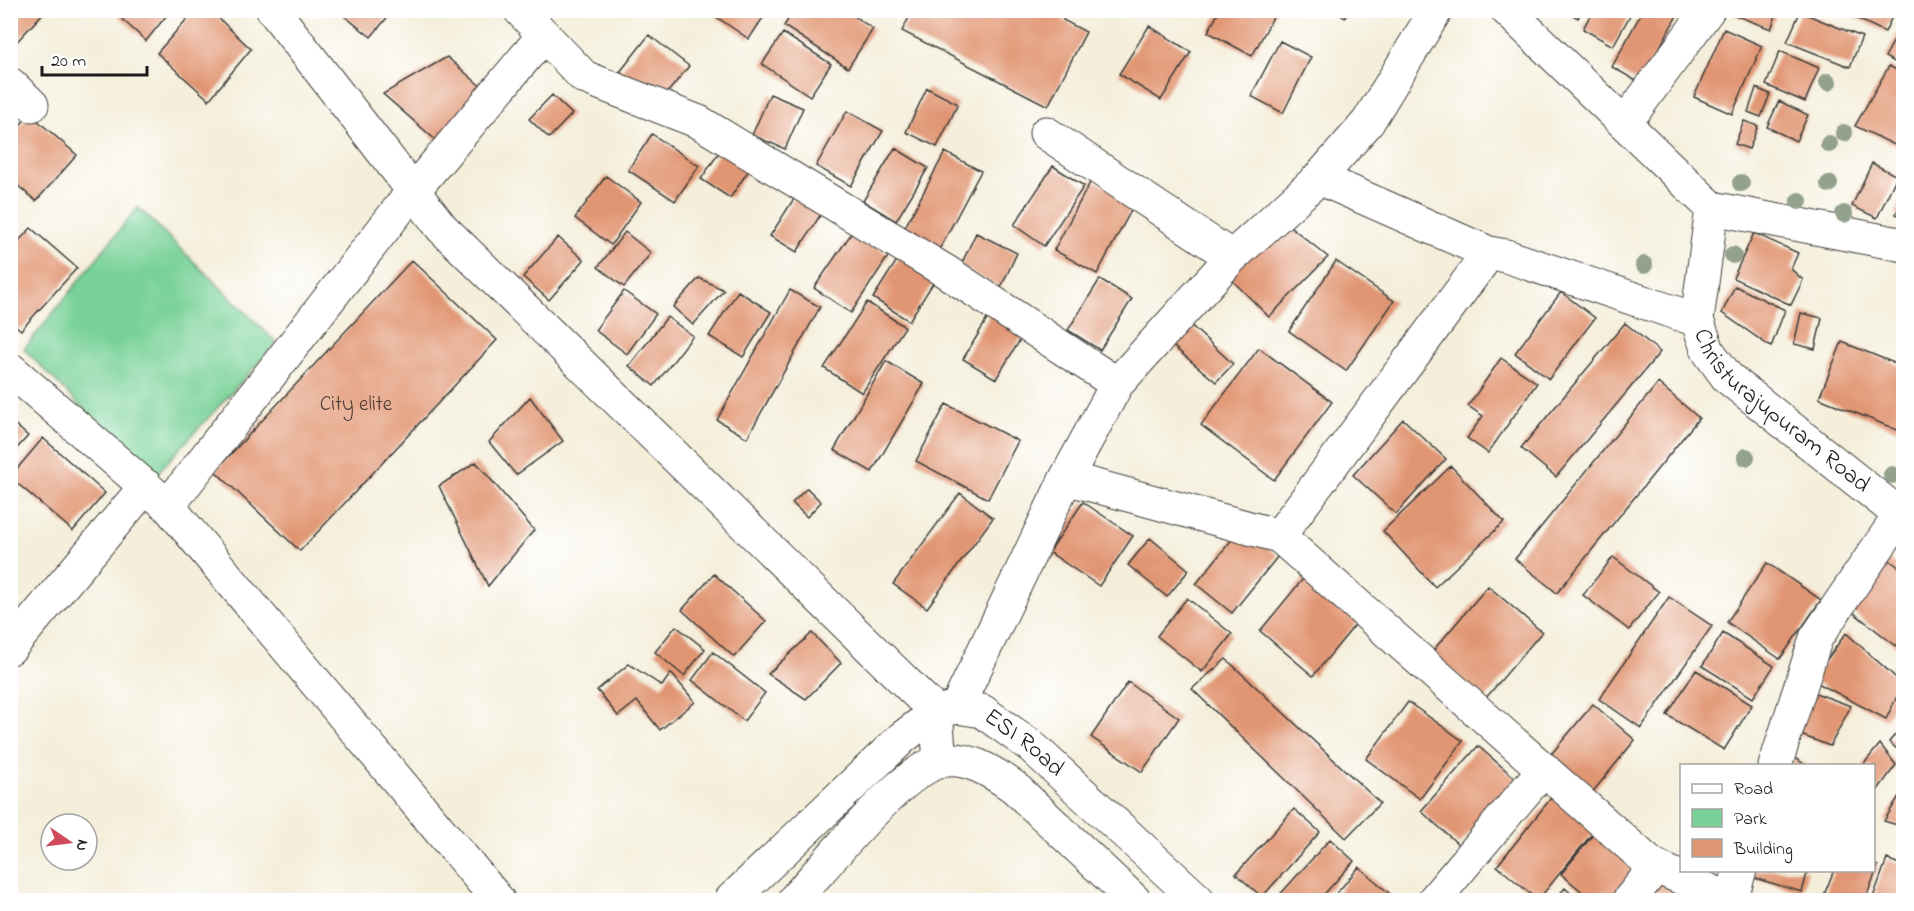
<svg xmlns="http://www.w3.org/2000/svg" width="1914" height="911" font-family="'Indie Flower',sans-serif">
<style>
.green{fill:#78d197;stroke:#4a765a;stroke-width:1.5}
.building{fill:#e19673}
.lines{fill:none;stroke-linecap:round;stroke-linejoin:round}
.minor-casing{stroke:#3c3c38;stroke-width:35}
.tertiary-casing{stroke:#3c3c38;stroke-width:35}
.minor{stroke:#fff;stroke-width:33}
.tertiary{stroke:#fff;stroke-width:33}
.tree{fill:#92a28c}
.labels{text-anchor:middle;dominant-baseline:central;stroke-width:5;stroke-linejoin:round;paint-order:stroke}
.number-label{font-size:21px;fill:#4d3a32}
.street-label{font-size:24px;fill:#1c1c1c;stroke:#fff}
</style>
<rect width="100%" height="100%" fill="#fff"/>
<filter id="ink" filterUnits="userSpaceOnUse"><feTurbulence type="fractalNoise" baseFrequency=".0167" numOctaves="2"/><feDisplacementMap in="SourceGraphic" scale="12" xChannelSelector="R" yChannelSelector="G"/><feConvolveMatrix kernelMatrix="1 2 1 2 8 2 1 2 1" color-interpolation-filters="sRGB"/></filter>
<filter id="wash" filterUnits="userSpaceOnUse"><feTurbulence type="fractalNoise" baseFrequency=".008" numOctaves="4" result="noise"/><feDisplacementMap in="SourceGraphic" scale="24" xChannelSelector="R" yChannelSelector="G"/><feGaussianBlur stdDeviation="1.35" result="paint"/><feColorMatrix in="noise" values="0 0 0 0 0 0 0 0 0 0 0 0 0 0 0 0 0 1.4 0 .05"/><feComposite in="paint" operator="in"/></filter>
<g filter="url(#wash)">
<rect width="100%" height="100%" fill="#f4eeda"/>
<!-- green -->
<path class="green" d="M138,207l139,136 -125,136 -128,-130z"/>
<g id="blocks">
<!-- building -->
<path class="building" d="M10,10h36l-34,37 -2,-1z
M112,10h59l-25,31z
M195,10h15l41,39 -42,51 -52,-47z
M346,10h42l3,3 -20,24 -28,-22z
M706,10h62l-19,29z
M794,10h51l28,19 -25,39 -64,-42z
M913,10h154l-4,10 23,12 -38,74 -146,-75z
M1220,10h57l-25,46 -44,-24z
M1333,10h16l-4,8z
M1564,10h19l-5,8z
M1593,10h40l-20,36 -30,-17z
M1643,10h37l-40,73 -28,-16z
M1733,10h45l-7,19 -39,-15z
M1839,10h56l-10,22z
M1800,12l62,25 -12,30 -63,-25z
M1904,22v45l-19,-10z
M1149,26l42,26 -30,48 -42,-26z
M1724,29l38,17 -30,68 -38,-17z
M783,33l48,31 -21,32 -48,-32z
M649,35l40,31 -30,37 -39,-31z
M1280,41l31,16 -28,56 -32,-17z
M1780,51l39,17 -14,34 -39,-17z
M447,57l45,39 -46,53 -63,-55z
M1889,66l15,8v70l-3,4 -46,-22z
M927,88l31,16 -21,43 -31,-15z
M1756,88l14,6 -9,23 -13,-5z
M770,94l33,14 -18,41 -33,-14z
M552,95l20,19 -23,24 -20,-19z
M1779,101l29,14 -12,26 -29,-14z
M847,111l36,20 -32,55 -35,-20z
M30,114l47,41 -41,46 -26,-22v-43z
M1744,121l14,5 -9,23 -14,-5z
M652,134l47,32 -24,35 -47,-31z
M895,148l33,20 -32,53 -33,-20z
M720,151l29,19 -19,28 -29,-19z
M945,152l36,19 -42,79 -36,-19z
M1872,163l25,13 -20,42 -25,-12z
M1053,166l31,20 -40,60 -30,-21z
M606,176l35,26 -30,43 -36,-27z
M1092,179l43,24 -38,71 -43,-24z
M1904,195v22l-8,-3z
M795,197l26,17 -24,38 -27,-16z
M1280,218l48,39 -59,60 -40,-40z
M31,228l46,40 -56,62 -11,-9v-71z
M853,231l36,24 -38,58 -37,-25z
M625,232l26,21 -27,34 -26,-20z
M976,233l41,20 -16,34 -41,-20z
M1754,233l44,20 -7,16 12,11 -12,25 -58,-27z
M558,237l26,23 -35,40 -26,-23z
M901,254l36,23 -28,44 -36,-23z
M412,260l85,80 -197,211 -85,-80z
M1336,261l58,40 -48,70 -57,-40z
M699,278l25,12 -31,35 -20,-18z
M1100,279l32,20 -32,51 -32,-20z
M1735,286l50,24 -14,37 -49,-34z
M790,290l30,17 -73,131 -30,-18z
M624,291l32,23 -29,40 -32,-24z
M738,291l33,21 -28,45 -34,-21z
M1561,292l34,26 -46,61 -34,-26z
M867,302l38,25 -43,66 -38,-25z
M992,311l33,21 -29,47 -33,-20z
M1801,313l21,5 -7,31 -21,-5z
M667,317l26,19 -39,50 -25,-20z
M1184,319l49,45 -17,18 -48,-40z
M1625,323l35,29 -104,125 -35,-29z
M1842,342l62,25 -2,65 -83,-34z
M1259,348l73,54 -58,78 -73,-55z
M1501,358l36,25 -49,70 -21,-15 16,-22 -15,-10z
M886,361l38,23 -52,88 -38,-22z
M1658,383l41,35 -142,175 -42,-34z
M530,397l33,44 -47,34 -27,-33z
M946,404l72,37 -30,58 -72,-38z
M1403,419l43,40 -50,55 -43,-39z
M10,420l18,16 -18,20z
M43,438l62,55 -32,38 -63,-54z
M476,462l58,68 -46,56 -49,-100z
M1451,466l53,56 -69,65 -52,-56z
M807,488l14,14 -14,15 -15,-14z
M960,493l33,25 -66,90 -34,-24z
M1083,502l50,34 -34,50 -50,-34z
M1242,527l36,29 -46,57 -36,-29z
M1150,538l39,32 -22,27 -39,-32z
M1613,557l46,35 -30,38 -46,-35z
M1888,559l16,12v65l-8,10 -47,-37z
M1767,563l54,37 -41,59 -53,-37z
M1311,569l53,45 -51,62 -53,-45z
M714,574l52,47 -32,36 -52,-47z
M1488,586l54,46 -57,67 -54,-46z
M1669,597l43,29 -71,102 -42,-29z
M1187,598l45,36 -30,38 -45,-36z
M676,626l29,23 -21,27 -29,-24z
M812,633l29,30 -35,36 -38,-25z
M1723,633l51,33 -21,32 -51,-32z
M1846,633l57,51 -17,35 -74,-39z
M713,652l52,41 -21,28 -52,-41z
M1226,659l154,144 -34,35 -154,-149z
M1904,660v17l-8,-5z
M629,664l33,22 9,-13 24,29 -35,28 -23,-29 -19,15 -21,-26z
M1696,670l56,35 -28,45 -57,-35z
M1128,682l51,36 -37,54 -51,-35z
M1810,691l41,15 -21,40 -37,-14z
M1408,702l55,39 -43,58 -54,-40z
M1593,704l42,36 -44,54 -43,-36z
M1904,724v31l-15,-13z
M1880,744l16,21 -19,26 -3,-4v-21h-12z
M1478,746l38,33 -57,66 -38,-34z
M1795,758l12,8h-17z
M1555,793l42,35 -59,72 -41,-34z
M1901,793l3,1v33l-20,-6z
M1294,809l26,23 -58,65 -26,-23z
M1596,831l45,34 -30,35h-19l-31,-26z
M1330,839l24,22 -35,39h-44z
M1887,859l17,7v31l-2,3h-30z
M1874,865l4,1 -13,34h-43l12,-30h40z
M1359,867l30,26 -6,7h-52z
M1756,870h52l-6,22 -48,-14z
M1658,873l36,27h-56z
M1565,888l13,12h-24z"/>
</g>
</g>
<g filter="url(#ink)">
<use href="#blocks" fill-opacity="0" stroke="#3c3c38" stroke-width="1.5"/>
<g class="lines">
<!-- minor casing -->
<g class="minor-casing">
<path id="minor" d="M273,10l169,218 494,484 4,49
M520,10l64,67 115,45 246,149 172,113
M10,84l22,21
M1626,122l82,-112
M1046,133l186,124
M1319,178l170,75 17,3 191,64
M1712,208l192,37
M10,369l158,137 330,394
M1066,478l213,58 373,329 -2,9 -21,26
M168,506l245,-315 131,-156
M1279,536l210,-283
M10,648l136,-162
M957,707l109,-229 51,-94 115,-127 87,-79 49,-56 68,-112
M1775,766l41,-128 84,-123
M1652,865l79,35
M1434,900l110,-131
M1731,900l9,-30"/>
</g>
<!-- tertiary casing -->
<g class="tertiary-casing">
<g id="tertiary">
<path id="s1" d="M1507,10l205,198 -15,112 11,31 19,26 177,141"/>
<path id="s2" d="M731,900l171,-162 34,-26 21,-5 25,4 49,35 167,154"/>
<path d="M794,900c32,-35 102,-124 144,-138 26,-9 56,11 76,25l120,113"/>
</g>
</g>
<!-- minor -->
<use href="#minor" class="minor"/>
<!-- tertiary -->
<use href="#tertiary" class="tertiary"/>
</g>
<!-- trees -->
<g class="tree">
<circle cx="1828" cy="82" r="9"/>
<circle cx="1844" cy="133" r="9"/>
<circle cx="1829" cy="144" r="9"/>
<circle cx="1741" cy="183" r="9"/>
<circle cx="1829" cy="184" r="9"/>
<circle cx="1799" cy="201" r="9"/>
<circle cx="1844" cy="214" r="9"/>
<circle cx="1733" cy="255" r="9"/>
<circle cx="1644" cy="265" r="9"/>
<circle cx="1746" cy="457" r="9"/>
<circle cx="1892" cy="475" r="9"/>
</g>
</g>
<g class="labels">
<!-- number labels -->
<g class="number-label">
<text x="356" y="405">City elite</text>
</g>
<!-- street labels -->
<g class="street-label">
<text stroke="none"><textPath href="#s1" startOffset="525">Christurajupuram Road</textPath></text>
<text stroke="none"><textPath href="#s2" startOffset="378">ESI Road</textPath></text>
</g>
</g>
<!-- margin -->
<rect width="1914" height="911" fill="none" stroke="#fff" stroke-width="36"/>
<!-- legend -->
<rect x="1680" y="764" width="195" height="108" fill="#ffffff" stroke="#a4a4a4" stroke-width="1.5"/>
<rect x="1692" y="784" width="30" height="9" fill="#ffffff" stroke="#a4a4a4" stroke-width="1.5"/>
<text x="1734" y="794" font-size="18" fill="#1c1c1c">Road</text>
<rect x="1692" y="809" width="30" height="18" fill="#78d197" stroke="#a4a4a4" stroke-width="1.5"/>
<text x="1734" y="824" font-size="18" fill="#1c1c1c">Park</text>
<rect x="1692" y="839" width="30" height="18" fill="#e19673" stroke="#a4a4a4" stroke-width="1.5"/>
<text x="1734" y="854" font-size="18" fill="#1c1c1c">Building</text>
<!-- north arrow -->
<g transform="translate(69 842) rotate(104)"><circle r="28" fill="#ffffff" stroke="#a4a4a4" stroke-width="1.5"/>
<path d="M0-4.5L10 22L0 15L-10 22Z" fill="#d1495b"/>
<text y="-9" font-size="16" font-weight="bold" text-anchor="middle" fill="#1c1c1c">N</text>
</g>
<!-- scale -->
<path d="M42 66v9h105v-9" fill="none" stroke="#1c1c1c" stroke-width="3"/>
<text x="51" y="66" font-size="18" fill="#1c1c1c" stroke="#ffffff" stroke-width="4.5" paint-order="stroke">20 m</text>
</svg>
